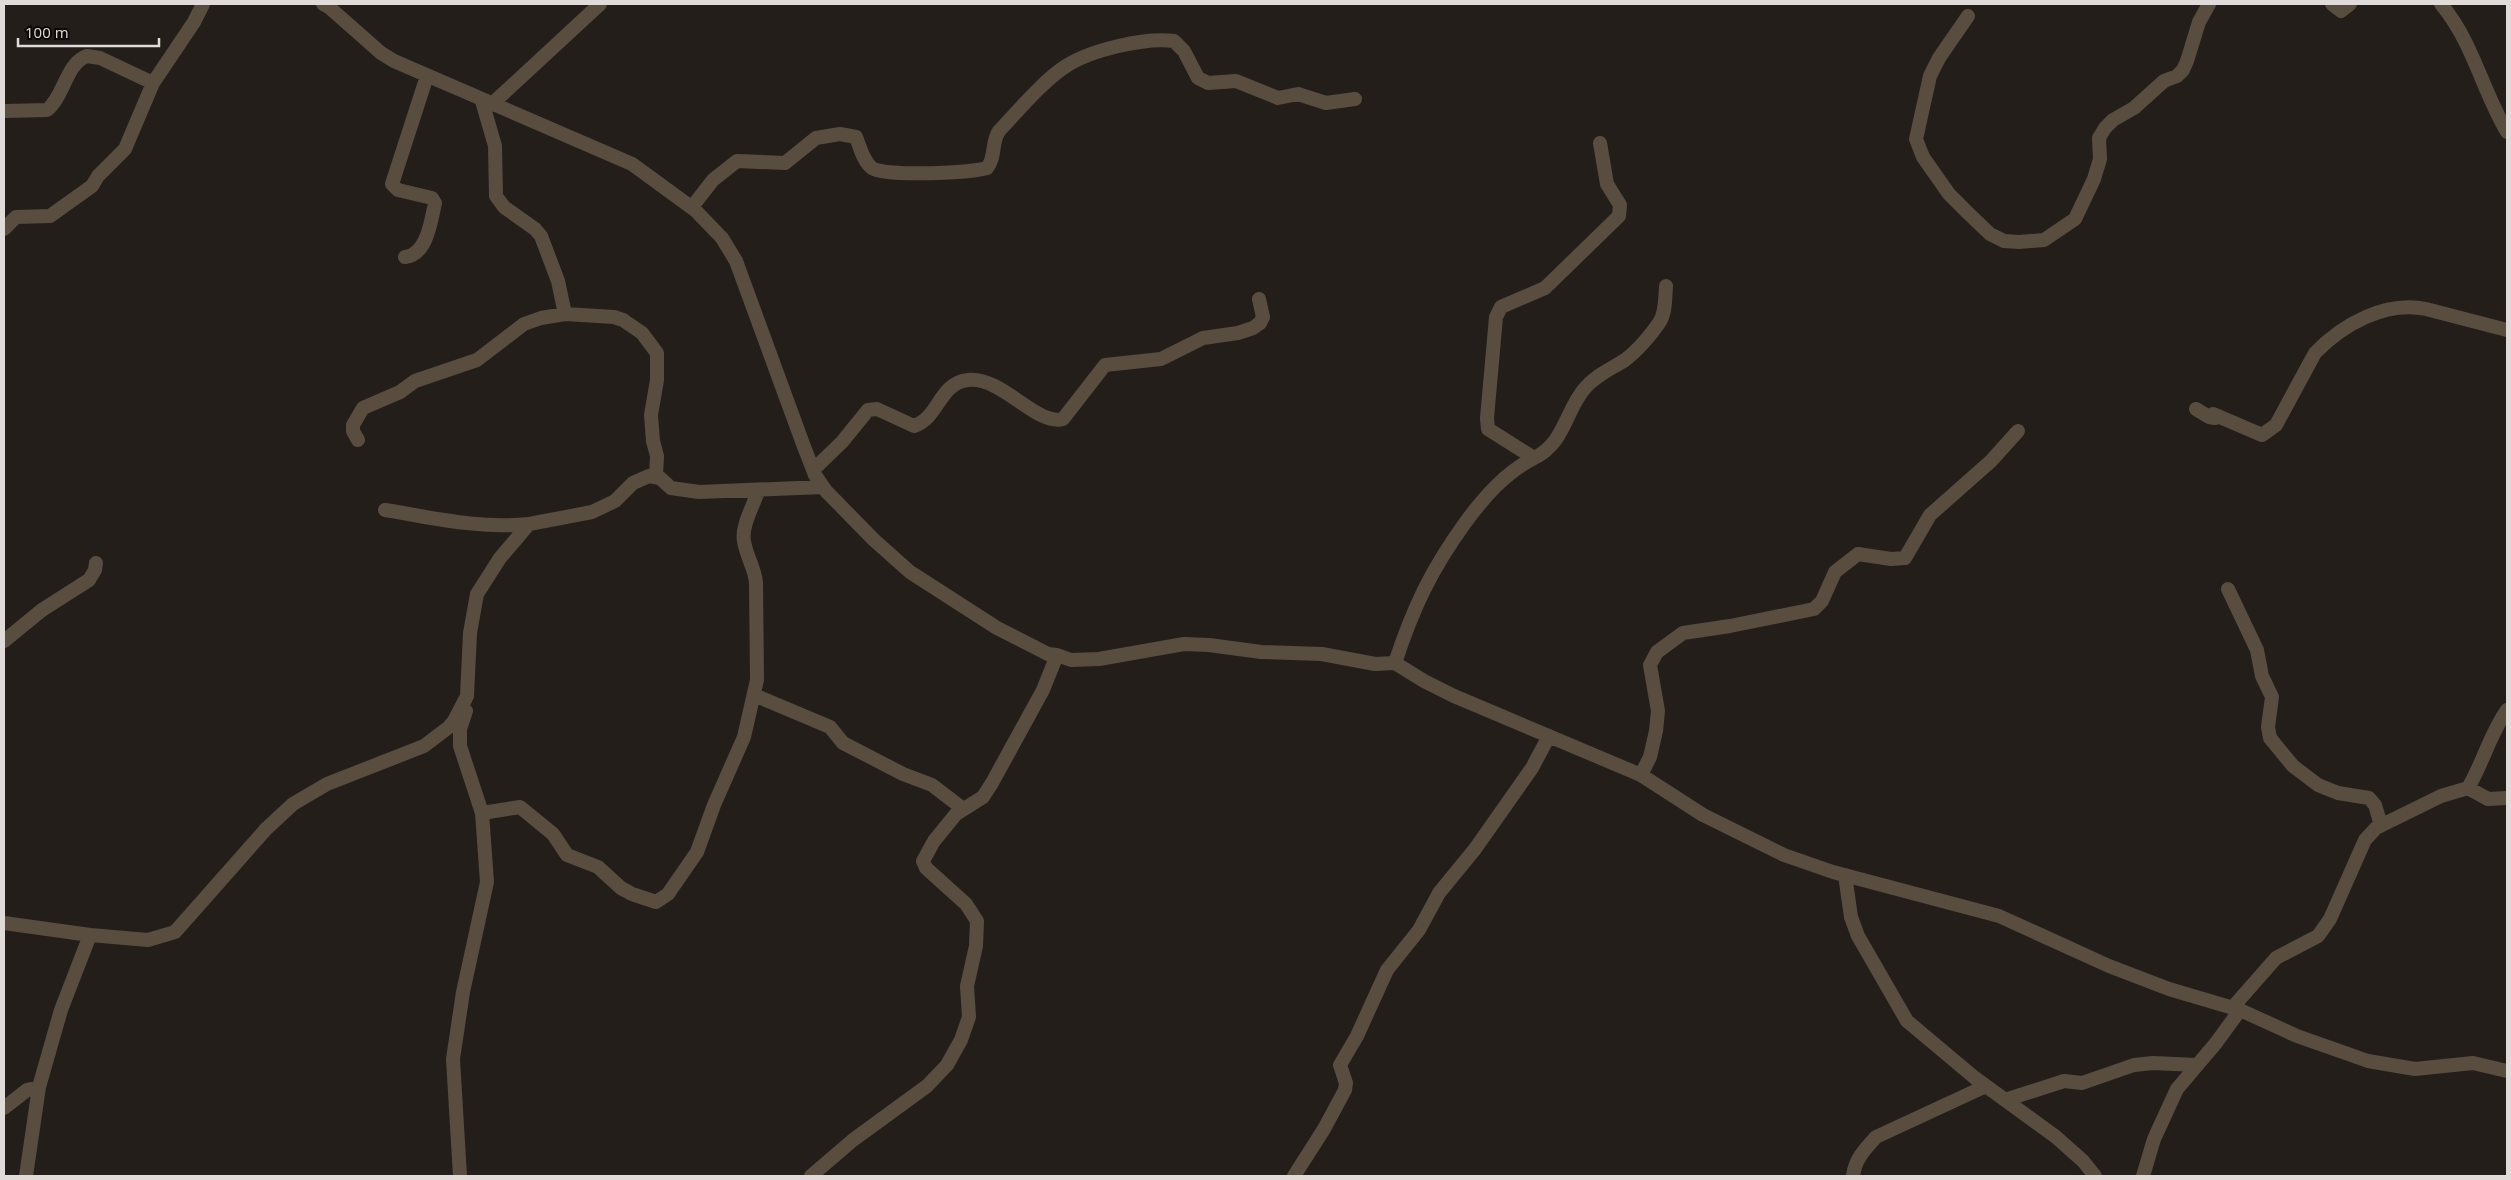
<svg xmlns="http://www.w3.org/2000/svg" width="2511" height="1180" font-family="'Open Sans',sans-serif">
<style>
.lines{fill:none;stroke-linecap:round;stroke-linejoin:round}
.minor{stroke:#594d40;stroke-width:14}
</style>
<rect width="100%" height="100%" fill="#241e1a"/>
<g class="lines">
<!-- minor -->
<path class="minor" d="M323,4l7,4 51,45 13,8 238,103 63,46 27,28 14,23 67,183 12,31 11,16 48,49 36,32 87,56 51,26 9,1 14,5 28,-1 85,-15 25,1 52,7 61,2 53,10 20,-1 29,18 30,15 187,79 62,40 81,40 49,17 166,44 110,50 60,23 71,21 57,26 71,25 47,8 58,-6 34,8
M2332,4l9,7 9,-7
M2441,4c32,38 41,86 66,128
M1968,16l-29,42 -9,18 -14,63 7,18 26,37 20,20 21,20 14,7 15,1 25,-2 31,-21 19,-40 6,-20 -1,-21 6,-10 8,-8 21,-12 30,-27 13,-5 6,-6 4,-9 12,-39 10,-18
M482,101l13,45 1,50 8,11 31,22 6,7 17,45 7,33
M491,105l109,-101
M4,111l43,-1c17,-13 19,-47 40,-54l13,2 53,25 41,-61 9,-18
M692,207l21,-27 24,-19 48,2 31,-25 24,-4 16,3c4,10 7,24 16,31 13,9 98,5 115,0 9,-11 4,-25 12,-37 18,-19 45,-51 67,-65 25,-16 79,-29 108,-25l10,10 14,27 10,5 28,-2 42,17 20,-4 28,9 29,-4
M4,229l12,-12 34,-1 42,-30 6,-10 27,-27 28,-66
M405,257c22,-2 26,-36 30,-54l-3,-5 -34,-8 -6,-6 35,-108
M2196,409l13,8 6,1 -2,-4 49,21 14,-10 39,-72c28,-29 70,-52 111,-44l81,21
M358,440l-5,-9v-6l10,-17 37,-16 15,-11 62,-21 47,-36 17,-6 24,-4 49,3 9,3 19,13 15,20v27l-6,35 2,26 4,15 -1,20 4,2
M1534,458c31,-15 31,-47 51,-70 11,-13 26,-19 40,-28 12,-9 26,-25 34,-37 7,-10 6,-25 7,-37
M813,470l29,-28 26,-32 9,-1 37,17c25,-8 25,-43 54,-46 34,-4 68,46 95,39l42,-54 56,-6 42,-21 35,-5 15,-5 7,-5 3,-6 -4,-18
M385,510c49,8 94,19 144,14
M2228,589l29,61 5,26 10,21 -4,30 2,11 23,28 25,19 20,8 31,5 6,7 6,20
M4,641l38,-31 47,-30 6,-10 1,-7
M1395,663c18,-55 36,-93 70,-140 19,-26 40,-50 69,-65l-46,-29 -1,-11 9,-101 5,-10 44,-19 74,-72 1,-11 -13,-21 -7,-41
M754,695l76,32 13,16 60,31 29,11 30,23
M1641,775l9,-18 6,-26 2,-20 -8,-46 7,-13 26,-19 47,-7 84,-17 8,-8 13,-29 23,-18 33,5 14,-1 25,-43 61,-54 27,-30
M2468,788l20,11 19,-1
M482,813l38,-6 33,27 14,21 31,12 23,21 11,6 24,8 12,-8 29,-42 17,-47 30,-68 13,-57 -1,-97c-1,-15 -10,-27 -12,-42 -3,-15 10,-36 14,-50
M1845,875l6,42 7,19 49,85 68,57 81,59 27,24 12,15
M4,923l86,12
M2233,1007l43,-49 42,-22 12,-17 35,-79 11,-12 65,-32 27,-8c15,-25 21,-52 39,-78
M2005,1100l59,-19 18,2 52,-18 19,-2 43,2
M4,1108l23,-18 12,-3
M26,1176l13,-89 22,-77 29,-75 58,5 27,-8 91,-103 27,-25 34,-20 97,-38 25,-19 5,-6 13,-25 3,-63 7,-39 23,-36 29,-34 63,-12 23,-11 18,-18 16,-7 11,2 11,10 28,4 124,-5
M460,1176l-7,-117 10,-67 24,-110 -5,-69 -22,-67v-17l6,-18
M811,1176l42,-36 74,-54 20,-21 14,-25 8,-23 -2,-31 9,-40 1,-25 -11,-17 -40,-36 -3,-7 11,-20 22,-27 27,-17 9,-14 51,-93 14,-35
M1294,1176l30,-47 21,-39 1,-7 -6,-18 17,-29 30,-66 32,-40 20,-37 36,-44 57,-81 17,-32
M1853,1176c2,-17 12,-27 23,-39l110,-51
M2143,1176l11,-37 23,-50 39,-46 24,-33"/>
</g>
<!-- border -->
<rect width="2511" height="1180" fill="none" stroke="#e0dbd9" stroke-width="10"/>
<!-- scale -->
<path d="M18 38v8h141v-8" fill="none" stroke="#e0dbd9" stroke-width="2.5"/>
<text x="25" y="38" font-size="15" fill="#e0dbd9" stroke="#0b0807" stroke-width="4" paint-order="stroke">100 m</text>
</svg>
